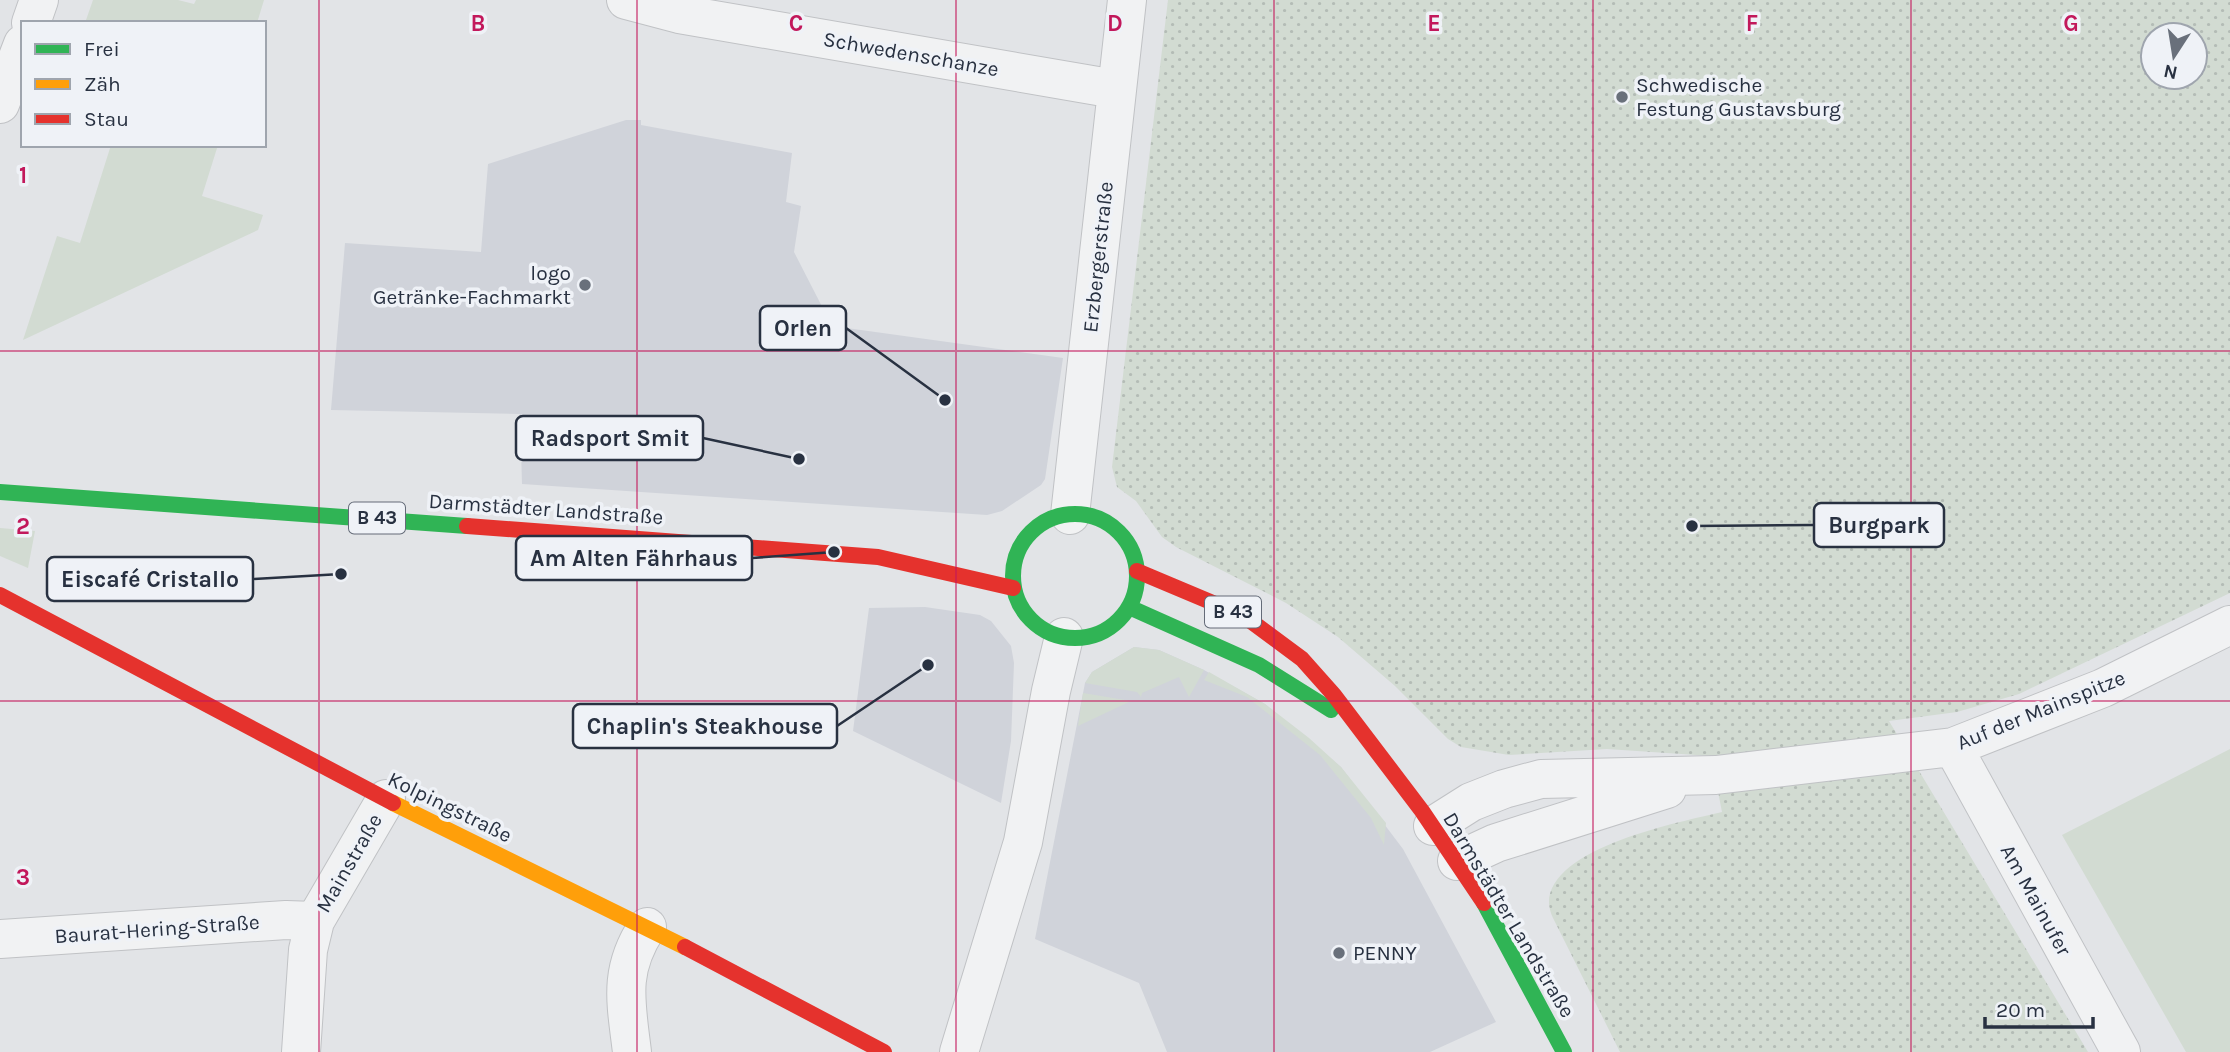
<svg xmlns="http://www.w3.org/2000/svg" width="2230" height="1052" font-family="Karla,sans-serif">
<style>
.built{fill:#d0d3da}
.grass{fill:#d2dbd2}
.park{fill:url(#park-dots);fill-rule:evenodd}
.lines{fill:none;stroke-linecap:round;stroke-linejoin:round}
.street-casing{stroke:#c0c2c5;stroke-width:40}
.street{stroke:#f1f2f3;stroke-width:38}
.fast{stroke:#30b455;stroke-width:16}
.slow{stroke:#ff9f0a;stroke-width:16}
.jam{stroke:#e5322d;stroke-width:16}
.grid{fill:none;stroke:#c2185b;stroke-width:2;stroke-opacity:0.55}
.poi-dot{fill:#69707b;stroke:#eff2f7;stroke-width:2.5}
.labels{text-anchor:middle;dominant-baseline:central;stroke-width:7;stroke-linejoin:round;paint-order:stroke}
.shield{fill:#eff2f7;stroke:#646b78;stroke-width:2}
.shield-label{font-size:19px;font-weight:bold;fill:#283141}
.street-label{font-size:21px;fill:#283141;stroke:#eff2f7}
.poi-label{font-size:21px;fill:#283141;stroke:#eff2f7;text-anchor:start}
.grid-label{font-size:23px;text-anchor:middle;font-weight:bold;fill:#c2185b;stroke:#eff2f7;stroke-width:7;stroke-linejoin:round;paint-order:stroke}
.leader{fill:none;stroke:#283141;stroke-width:2.5}
.callout-dot{fill:#283141;stroke:#eff2f7;stroke-width:2.5}
.callout{fill:#eff2f7;stroke:#283141;stroke-width:2.5}
.callout-label{font-size:23px;text-anchor:middle;font-weight:bold;fill:#283141}
</style>
<defs>
<pattern id="park-dots" width="8" height="8" patternUnits="userSpaceOnUse" patternTransform="scale(1.75)"><rect width="8" height="8" fill="#d2dbd2"/><path d="M2 2h.1M6 6h.1" fill="none" stroke="#b4bcb6" stroke-width="1.8" stroke-linecap="round"/></pattern>
</defs>
<rect width="100%" height="100%" fill="#e2e4e7"/>
<!-- built -->
<path class="built" d="M626,120h15v5l151,28 -6,49 15,4 -7,46 38,74 231,32 -18,121 -4,6 -39,26 -15,4 -465,-31 -2,-70 -189,-4 14,-167 136,9 7,-88z
M925,607l55,8 11,6 20,25 3,17 -3,78 -10,62 -148,-72 16,-123z
M1134,647l25,3 45,20 61,34 76,63 62,82 93,173 -66,30h-263l-28,-69 -104,-44 50,-256 7,-11z"/>
<!-- grass -->
<path class="grass" d="M93,0h85l16,4 2,-4h68l-7,23h-172z
M111,145h107l-16,51 61,19 -5,15 -235,110 34,-104 23,7z
M0,528l35,3 -7,37 -28,-12z
M1134,647l25,3 45,20 -15,27 -10,-20 -37,16 -1,4 -4,-5 -52,-9 7,-11z
M1209,672l56,32 44,34 32,29 45,56 -2,22 -13,-27 -51,-63 -73,-58 -43,-17z
M1083,693l48,8 -53,25z
M2230,749v303h-44l-124,-217z"/>
<!-- park -->
<path class="park" d="M1168,0h1062v593l-211,101 -62,18 -68,9 199,331h-468l-67,-134c-2,-4 -4,-11 -4,-15 0,-56 132,-81 173,-91l-11,-56 -104,-7 -98,6 -48,-8 -13,-8 -53,-53 -57,-49 -52,-34 -110,-56 -14,-10 -26,-36 -19,-14 -5,-20zM2153,35h42v42h-42z"/>
<g class="lines">
<!-- street casing -->
<g class="street-casing">
<path id="street" d="M626,0l53,14 436,75
M31,23l8,-23
M0,104l23,-60
M1070,515l57,-515
M1953,747l168,305
M1433,826l38,-24 33,-13 37,-10 175,-4 237,-28 150,-59 127,-63
M1457,861l39,-18 171,-54
M0,939l286,-19 29,1
M301,1052l7,-102 7,-29 71,-122
M632,1052c-6,-50 -14,-81 15,-125
M959,1052l64,-210 28,-151 13,-54"/>
</g>
<!-- street -->
<use href="#street" class="street"/>
<!-- fast -->
<path class="fast" d="M0,492l467,34
M1013 576a62 62 0 1 1 124 0a62 62 0 1 1-124 0Z
M1129,607l130,58 72,45
M1484,903l80,149"/>
<!-- slow -->
<path class="slow" d="M393,803l292,144"/>
<!-- jam -->
<path class="jam" d="M467,526l411,31 135,31
M1137,571l107,45 58,43 32,36 88,116 62,92
M0,595l393,208
M685,947l199,105"/>
</g>
<!-- grid -->
<path class="grid" d="M319,0v1052M637,0v1052M956,0v1052M1274,0v1052M1593,0v1052M1911,0v1052M0,351h2230M0,701h2230"/>
<!-- markers -->
<g class="poi-dot">
<circle cx="1622" cy="97" r="7"/>
<circle cx="585" cy="285" r="7"/>
<circle cx="1339" cy="953" r="7"/>
</g>
<g class="labels">
<!-- shield labels -->
<g class="shield">
<rect x="349" y="502.5" width="56" height="31" rx="5"/>
<rect x="1205" y="596.5" width="56" height="31" rx="5"/>
</g>
<g class="shield-label">
<text x="377" y="518">B 43</text>
<text x="1233" y="612">B 43</text>
</g>
<!-- street labels -->
<g class="street-label">
<text transform="translate(911 54) rotate(10)">Schwedenschanze</text>
<text transform="translate(1098 257) rotate(-84)">Erzbergerstraße</text>
<text transform="translate(546 509) rotate(4)">Darmstädter Landstraße</text>
<text transform="translate(2041 710) rotate(-22)">Auf der Mainspitze</text>
<text transform="translate(450 807) rotate(26)">Kolpingstraße</text>
<text transform="translate(349 863) rotate(-60)">Mainstraße</text>
<text transform="translate(2036 900) rotate(61)">Am Mainufer</text>
<text transform="translate(1509 915) rotate(59)">Darmstädter Landstraße</text>
<text transform="translate(157 929) rotate(-4)">Baurat-Hering-Straße</text>
</g>
<!-- poi labels -->
<g class="poi-label">
<text x="1636" y="85">Schwedische<tspan x="1636" dy="24">Festung Gustavsburg</tspan></text>
<text x="571" y="273" text-anchor="end">logo<tspan x="571" dy="24">Getränke-Fachmarkt</tspan></text>
<text x="1353" y="953">PENNY</text>
</g>
</g>
<g class="grid-label">
<text x="478" y="31">B</text>
<text x="796" y="31">C</text>
<text x="1115" y="31">D</text>
<text x="1434" y="31">E</text>
<text x="1752" y="31">F</text>
<text x="2071" y="31">G</text>
<text x="23" y="183">1</text>
<text x="23" y="534">2</text>
<text x="23" y="885">3</text>
</g>
<!-- callouts -->
<path class="leader" d="M945 400L846 328M799 459L703 438M1692 526L1814 525M834 552L752 558M341 574L253 579M928 665L837 726"/>
<g class="callout-dot">
<circle cx="945" cy="400" r="7"/>
<circle cx="799" cy="459" r="7"/>
<circle cx="1692" cy="526" r="7"/>
<circle cx="834" cy="552" r="7"/>
<circle cx="341" cy="574" r="7"/>
<circle cx="928" cy="665" r="7"/>
</g>
<g class="callout">
<rect x="760" y="306" width="86" height="44" rx="7"/>
<rect x="516" y="416" width="187" height="44" rx="7"/>
<rect x="1814" y="503" width="130" height="44" rx="7"/>
<rect x="516" y="536" width="236" height="44" rx="7"/>
<rect x="47" y="557" width="206" height="44" rx="7"/>
<rect x="573" y="704" width="264" height="44" rx="7"/>
</g>
<g class="callout-label">
<text x="803" y="336">Orlen</text>
<text x="610" y="446">Radsport Smit</text>
<text x="1879" y="533">Burgpark</text>
<text x="634" y="566">Am Alten Fährhaus</text>
<text x="150" y="587">Eiscafé Cristallo</text>
<text x="705" y="734">Chaplin's Steakhouse</text>
</g>
<!-- legend -->
<rect x="21" y="21" width="245" height="126" fill="#eff2f7" stroke="#9fa5ae" stroke-width="2"/>
<rect x="35" y="44" width="35" height="10" fill="#30b455" stroke="#9fa5ae" stroke-width="2"/>
<text x="84" y="56" font-size="21" fill="#283141">Frei</text>
<rect x="35" y="79" width="35" height="10" fill="#ff9f0a" stroke="#9fa5ae" stroke-width="2"/>
<text x="84" y="91" font-size="21" fill="#283141">Zäh</text>
<rect x="35" y="114" width="35" height="10" fill="#e5322d" stroke="#9fa5ae" stroke-width="2"/>
<text x="84" y="126" font-size="21" fill="#283141">Stau</text>
<!-- north arrow -->
<g transform="translate(2174 56) rotate(192)"><circle r="33" fill="#eff2f7" stroke="#9fa5ae" stroke-width="2"/>
<path d="M0-5L12 26L0 18L-12 26Z" fill="#69707b"/>
<text y="-10" font-size="19" font-weight="bold" text-anchor="middle" fill="#283141">N</text>
</g>
<!-- scale -->
<path d="M1985 1017v10h108v-10" fill="none" stroke="#283141" stroke-width="3.5"/>
<text x="1996" y="1017" font-size="21" fill="#283141" stroke="#eff2f7" stroke-width="5" paint-order="stroke">20 m</text>
</svg>
